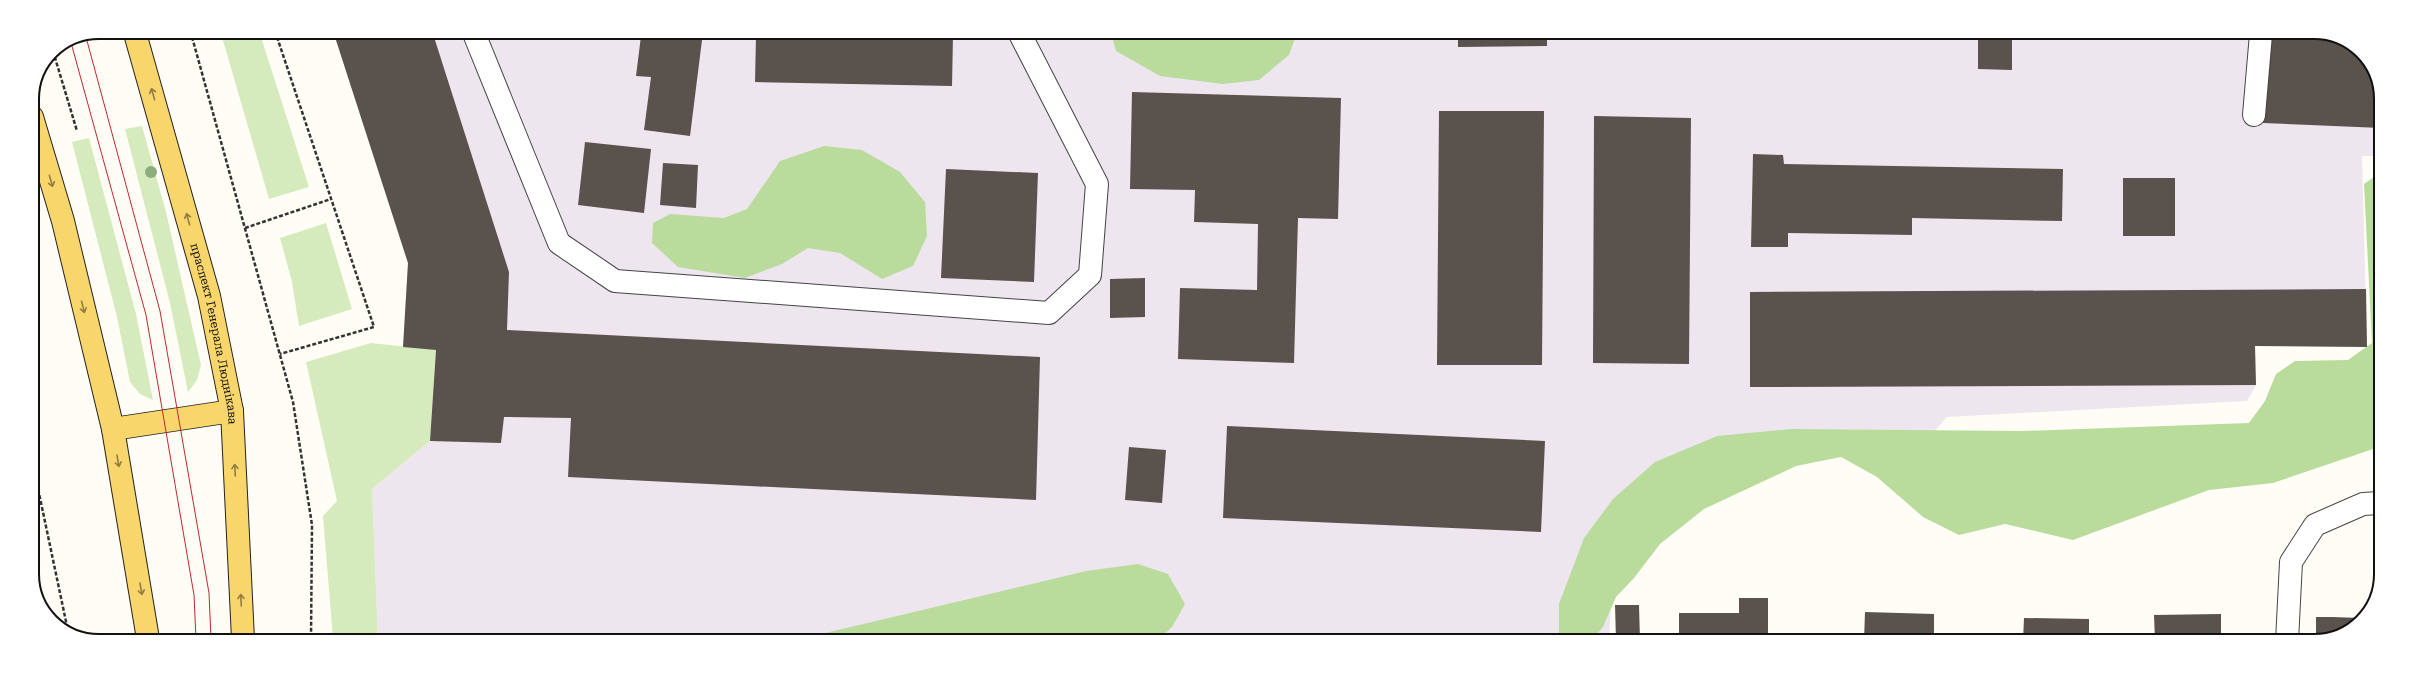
<svg xmlns="http://www.w3.org/2000/svg" width="2413" height="673" font-family="'Roboto Serif',serif">
<style>
.industrial{fill:#eee6ef}
.green{fill:#d5ebbd}
.forest{fill:#b9dc9c}
.building{fill:#5a524d}
.lines{fill:none;stroke-linecap:round;stroke-linejoin:round}
.minor-casing{stroke:#444;stroke-width:24}
.major-casing{stroke:#222;stroke-width:24}
.path{stroke:#333;stroke-width:2.5;stroke-dasharray:4 2;stroke-linecap:butt}
.minor{stroke:#fff;stroke-width:22}
.major{stroke:#f9d66b;stroke-width:22}
.tram{stroke:#c4262e;stroke-width:1}
.tree{fill:#8dad7f}
.oneway{stroke:#917d42}
.labels{text-anchor:middle;dominant-baseline:central;stroke-width:4;stroke-linejoin:round;paint-order:stroke}
.street-label{font-size:12px;fill:#111;stroke:#fff}
.rim{fill:none;stroke:#111;stroke-width:2}
</style>
<rect width="100%" height="100%" fill="#fffdf5"/>
<!-- industrial -->
<path class="industrial" d="M2331,34l34,21 16,39v62h-19l5,191 -112,-1 1,39 -9,16 -300,16 -34,39 -245,4 -52,68 -7,112 -1231,-1 -6,-150 58,-48 6,-91 -33,-3 5,-84 -73,-226z"/>
<!-- green -->
<path class="green" d="M222,37h39l48,150 -40,12z
M142,126l24,86 35,153 -4,15 -9,12 -18,-89 -45,-174z
M89,138l47,176 17,86 -13,-6 -10,-12 -13,-65 -45,-175z
M326,223l26,86 -53,17 -7,-44 -12,-44z
M371,343l65,7 -6,91 -58,48 6,150h-45l-10,-123 14,-15 -31,-139z"/>
<!-- forest -->
<path class="forest" d="M1296,35l-7,20 -30,25 -36,4 -63,-8 -44,-25 -4,-15z
M824,146l38,4 38,22 25,30 2,34 -14,30 -31,13 -42,-26 -32,-5 -26,16 -37,14 -67,-11 -26,-24 1,-20 17,-9 54,4 23,-9 33,-48z
M2381,172l-2,275 -106,36 -64,7 -136,50 -68,-16 -46,11 -36,-18 -46,-40 -36,-20 -45,9 -92,43 -44,35 -26,34 -18,19 -13,30 -11,13 -33,-1v-35l25,-66 29,-39 42,-37 62,-26 75,-7 231,2 226,-8 16,-22 11,-27 19,-13 53,-1 24,-17 -8,-159z
M1138,564l30,10 17,30 -13,23 -14,13 -358,-1 286,-68z"/>
<!-- building -->
<path class="building" d="M2267,34h64l34,21 16,39v34l-118,-5z
M1458,35h89v11l-89,1z
M1593,35h419v35l-34,-1v-29l-385,-3z
M641,36h28l33,4 -12,96 -46,-6 7,-53 -15,-1z
M756,36h197l-1,50 -197,-4z
M335,37h99l75,235 -2,58 533,27 -4,143 -468,-23 3,-59 -67,-1 -3,26 -71,-2 6,-91 -33,-3 5,-84z
M1132,92l209,6 -3,121 -40,-1 -4,145 -116,-4 2,-71 77,2 1,-66 -64,-2 1,-32 -65,-1z
M1439,111h105l-2,254h-105z
M1594,116l97,2 -2,246 -96,-1z
M585,142l66,7 -7,64 -66,-8z
M1753,154l30,1 1,9 279,5 -1,52 -150,-3v17l-124,-2v14h-37z
M663,163l35,2 -2,43 -36,-3z
M946,169l92,4 -4,109 -93,-4z
M2123,178h52v58h-52z
M1145,278v39l-35,1v-39z
M2366,289l1,58 -112,-1 1,39 -506,2v-95z
M1227,426l318,15 -4,91 -318,-14z
M1129,447l37,3 -4,53 -37,-3z
M1739,598h29v42h-89v-27h60z
M1615,605h24l1,35h-24z
M1865,612l69,2v27h-70z
M2221,614v27h-66l-1,-26z
M2316,617h16l29,1 -6,9 -39,14z
M2024,618l65,1v22h-66z"/>
<g class="lines">
<!-- minor casing -->
<g class="minor-casing">
<path id="minor" d="M475,36l84,207 56,38 434,32 41,-38 7,-91 -76,-148
M2254,115l7,-81
M2287,641l4,-79 24,-37 48,-21 16,-1"/>
</g>
<!-- major casing -->
<g class="major-casing">
<g id="major">
<path id="s1" d="M136,37l73,259 23,115 11,228"/>
<path d="M32,117l31,104 50,208 35,210"/>
<path d="M113,429l119,-18"/>
</g>
</g>
<!-- path -->
<path class="path" d="M192,37l101,365 19,123 -1,114
M277,37l97,290 -94,27
M53,51l24,80
M245,228l86,-29
M32,460l36,171"/>
<!-- minor -->
<use href="#minor" class="minor"/>
<!-- major -->
<use href="#major" class="major"/>
<!-- tram -->
<path class="tram" d="M86,37l74,274 49,282 2,46
M70,39l76,276 48,280 2,44"/>
</g>
<!-- trees -->
<circle class="tree" cx="151" cy="172" r="6"/>
<!-- one-way arrows -->
<defs><path id="oneway-shaft" d="M-6 0H5M1.5-3L5.5 0L1.5 3" fill="none" stroke-width="1.6" stroke-linecap="round" stroke-linejoin="round"/></defs>
<g class="oneway">
<use href="#oneway-shaft" transform="translate(153 94) rotate(-106)"/>
<use href="#oneway-shaft" transform="translate(51 181) rotate(74)"/>
<use href="#oneway-shaft" transform="translate(188 219) rotate(-105)"/>
<use href="#oneway-shaft" transform="translate(83 307) rotate(76)"/>
<use href="#oneway-shaft" transform="translate(118 461) rotate(80)"/>
<use href="#oneway-shaft" transform="translate(235 470) rotate(-93)"/>
<use href="#oneway-shaft" transform="translate(141 589) rotate(80)"/>
<use href="#oneway-shaft" transform="translate(241 600) rotate(-93)"/>
</g>
<g class="labels">
<!-- street labels -->
<g class="street-label">
<text stroke="none"><textPath href="#s1" startOffset="307">праспект Генерала Люднікава</textPath></text>
</g>
</g>
<!-- crop -->
<path d="M0 0H2413V673H0ZM99 39H2314A60 60 0 0 1 2374 99V574A60 60 0 0 1 2314 634H99A60 60 0 0 1 39 574V99A60 60 0 0 1 99 39Z" fill="#fff" fill-rule="evenodd"/>
<path class="rim" d="M99 39H2314A60 60 0 0 1 2374 99V574A60 60 0 0 1 2314 634H99A60 60 0 0 1 39 574V99A60 60 0 0 1 99 39Z"/>
</svg>
